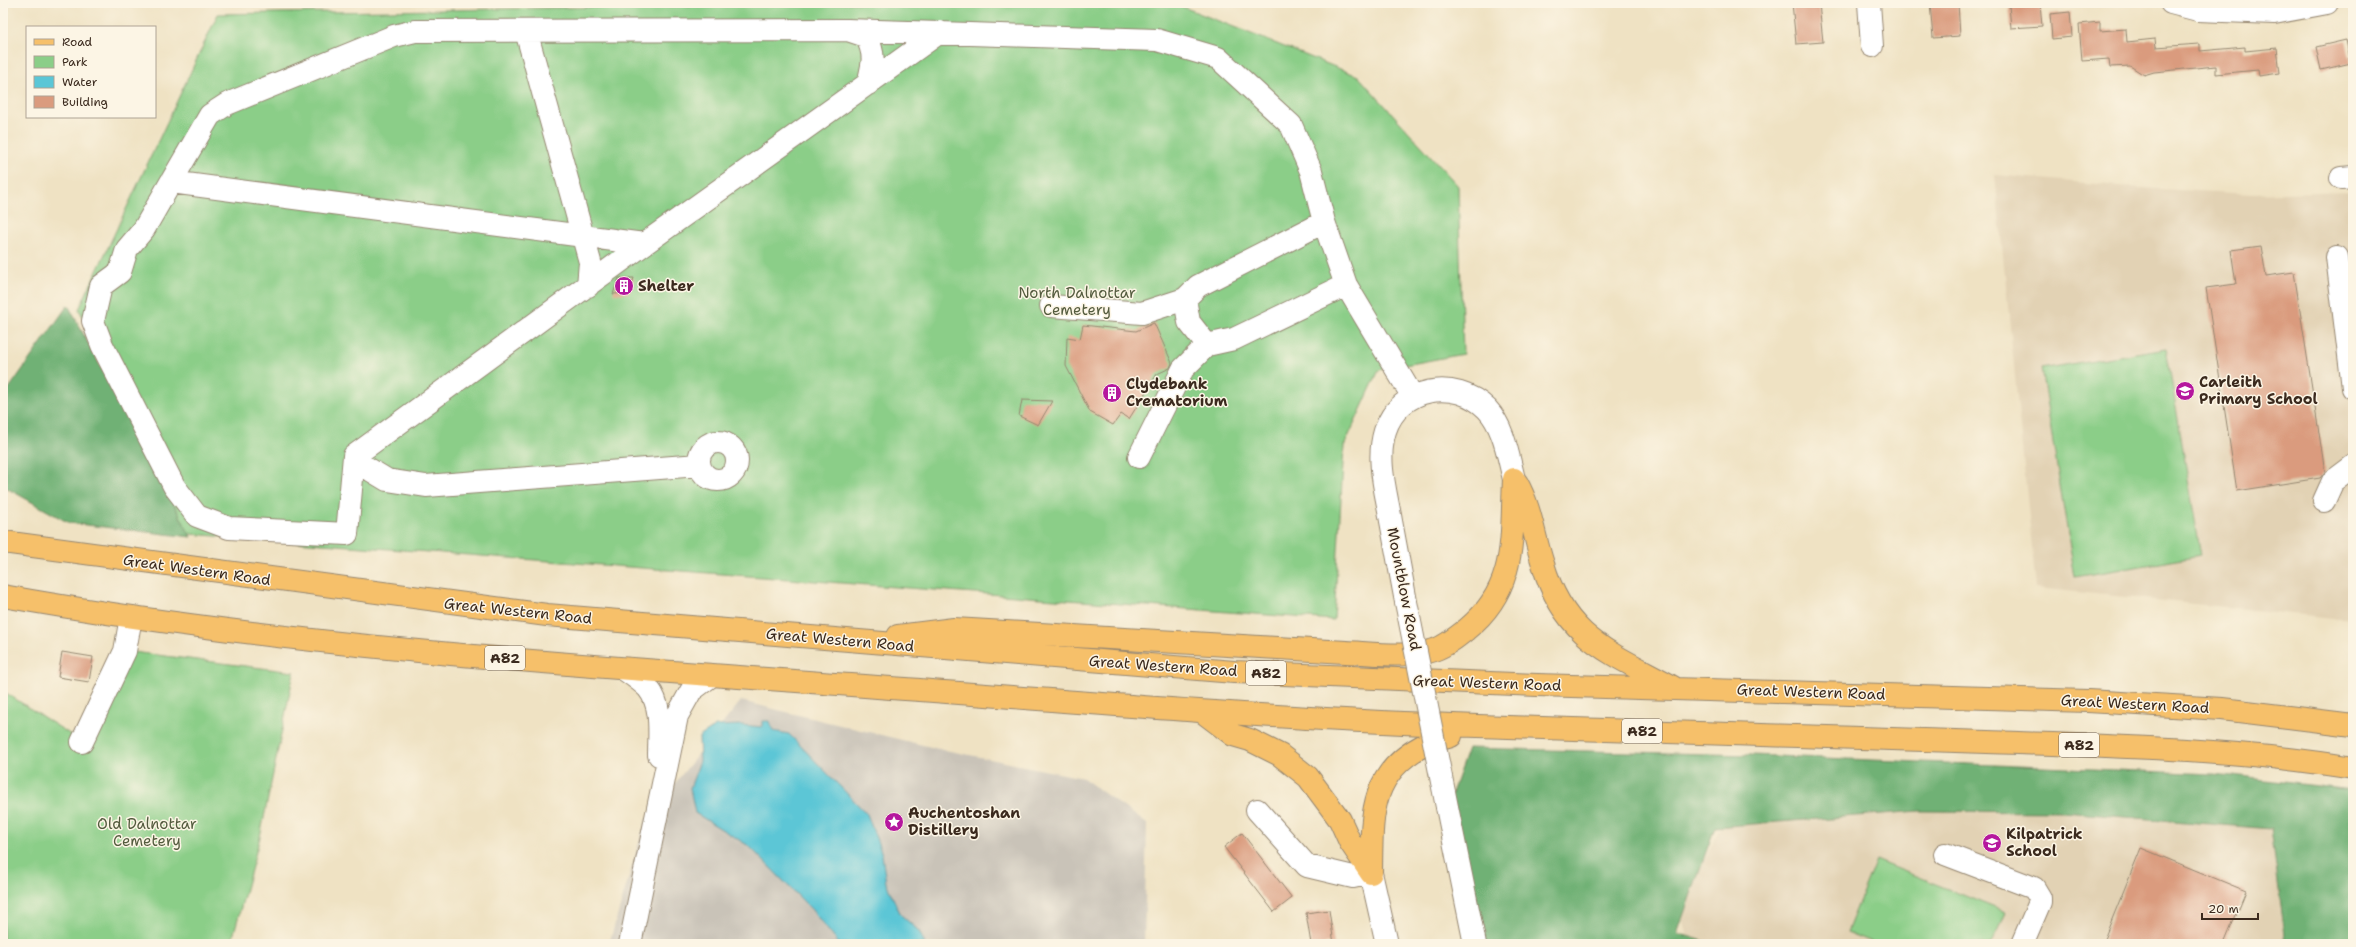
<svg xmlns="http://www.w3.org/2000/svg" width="2356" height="947" font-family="'Shantell Sans',sans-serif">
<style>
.built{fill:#e2d2b4}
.industrial{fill:#c9c3b8}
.green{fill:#8bce88;stroke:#637c53}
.forest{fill:#70b174;stroke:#566e49}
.water{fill:#5bc6d6;stroke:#4b787a}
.building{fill:#da9b7e}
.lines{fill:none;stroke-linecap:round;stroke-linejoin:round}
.minor-casing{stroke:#958670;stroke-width:24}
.major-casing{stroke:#958670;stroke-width:24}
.minor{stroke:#fff;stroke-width:22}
.major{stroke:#f6c06b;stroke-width:22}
.minor-bridge-casing{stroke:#958670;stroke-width:24;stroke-linecap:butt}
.minor-bridge{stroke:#fff;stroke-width:22}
.labels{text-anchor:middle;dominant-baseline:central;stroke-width:3;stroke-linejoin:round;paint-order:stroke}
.shield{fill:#fcf5e5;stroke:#75675a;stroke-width:1}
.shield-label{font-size:14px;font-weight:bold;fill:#3b2a1e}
.poi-label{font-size:15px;font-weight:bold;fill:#3b2a1e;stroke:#fcf5e5;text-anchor:start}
.park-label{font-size:15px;fill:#535b3e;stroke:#fcf5e5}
.street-label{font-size:15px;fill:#3b2a1e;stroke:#fcf5e5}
</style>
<rect width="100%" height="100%" fill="#fcf5e5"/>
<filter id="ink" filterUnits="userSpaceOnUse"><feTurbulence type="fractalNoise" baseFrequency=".025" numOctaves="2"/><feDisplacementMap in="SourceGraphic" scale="8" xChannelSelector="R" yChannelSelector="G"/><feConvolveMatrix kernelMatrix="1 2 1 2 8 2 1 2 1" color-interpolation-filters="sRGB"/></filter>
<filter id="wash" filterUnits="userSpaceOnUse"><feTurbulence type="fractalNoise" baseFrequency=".012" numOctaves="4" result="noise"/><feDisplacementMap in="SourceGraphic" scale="16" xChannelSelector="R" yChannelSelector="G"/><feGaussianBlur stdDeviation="0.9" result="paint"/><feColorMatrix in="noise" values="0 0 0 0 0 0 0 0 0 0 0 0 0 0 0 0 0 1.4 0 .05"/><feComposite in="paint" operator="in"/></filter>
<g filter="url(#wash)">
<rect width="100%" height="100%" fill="#efe2c3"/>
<!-- built -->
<path class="built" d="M1995,175l147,13 110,6 101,-3v429l-317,-32z
M2121,772l85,1 1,47 64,9 14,115h-593l-6,-10 -6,-27 1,-20 24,-28 19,-40z"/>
<!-- industrial -->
<path class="industrial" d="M741,701l194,47 148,30 64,46 -3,120h-535l37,-125z"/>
<!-- green -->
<path class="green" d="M833,3h340l185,73 100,110 5,168 -84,16 -35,76 -10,174 -1145,-86 -110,-225 139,-295z
M2166,348l35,208 -126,21 -34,-208z
M125,651l169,21 -34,165 -29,107h-228v-253l79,51z
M1876,860l129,52 -13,32h-115l-30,-12z"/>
<!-- forest -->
<path class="forest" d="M68,305l123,232 -122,-14 -66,-37v-89z
M1468,748l283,7 463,19 139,16v154h-67l-15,-115 -208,-17 -143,-1 -205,16 -38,106 37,11h-239l-28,-137z"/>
<!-- water -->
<path class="water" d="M762,721h8l3,10 16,3 78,80 15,40 4,29 15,32 18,16 6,13h-86l-27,-34 -63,-64 -54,-33 -5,-25 10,-27 -1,-24 17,-11 25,-1 21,2z"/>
<g id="blocks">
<!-- building -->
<path class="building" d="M1792,3h27l4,39 -27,2z
M1930,3h28l2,33 -27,2z
M2040,3l2,23 -31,2 -2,-23z
M2070,12l2,25 -20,2 -2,-25z
M2100,22v9l26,-2 1,13 28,-3 1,8 44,-3v7l45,-4v4l32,-3 3,25 -21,3 -1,-6 -42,4v-8l-62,6 -10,3 -14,-9 -20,1 -1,-8 -27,2 -3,-37z
M2346,40l5,23 -30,7 -5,-23z
M2261,246l5,30 28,-4 31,200 -5,6 -83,13 -31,-203 30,-4 -5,-34z
M619,278h15l-5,15 -16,1z
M1154,323l18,40 -2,5 -13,6 -28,45 -8,-5 -8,11 -23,-13 -24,-46 1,-29 13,2 3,-14 53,6z
M1022,400l30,1 -14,24 -19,-9z
M62,652l31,5 -4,25 -31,-5z
M1242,833l50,65 -18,14 -50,-65z
M2141,848l105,43 -22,53h-122z
M1329,910l5,34h-23l-5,-31z"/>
</g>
</g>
<g filter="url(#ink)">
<use href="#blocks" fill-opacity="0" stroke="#958670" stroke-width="1"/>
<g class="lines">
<!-- minor casing -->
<g class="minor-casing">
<path id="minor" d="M1869,3l3,43
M2171,3l27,7 76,3 53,-10
M848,30l18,6c10,19 7,28 2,48
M526,31l64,231 -2,24
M2341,178l12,-1
M171,182l-27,47 -17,20 -7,23 -19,14 -8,35 9,24 72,141 23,30 32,12 118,6 7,-78 290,-212 296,-212
M1324,222l-126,64 -13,13 4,23 18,23 27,-6 112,-54 67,112
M644,244l-473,-62 39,-67 17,-11 167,-68 21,-5 432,-1 310,10 61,18 73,67 20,46 13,51 22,63
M2337,257l16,131
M1051,306l91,7 43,-14
M699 461a19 19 0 1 1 38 0a19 19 0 1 1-38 0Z
M1139,457l44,-88 24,-24
M354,460l33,20 39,6 273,-21
M2324,501l9,-20 20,-15
M1406,602c-5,-27 -10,-54 -15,-81 -5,-29 -15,-61 -6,-90 14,-44 70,-54 102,-22 17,18 21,47 27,70
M625,670c7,5 16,11 23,18 15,18 11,46 11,67
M82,742l43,-91 6,-34
M1447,807l28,137
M1257,810l50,56 46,11 18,-4 16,71
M1945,854l89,34 6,10v4l-18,42
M630,944l47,-228 14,-25 20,-15"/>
</g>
<!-- major casing -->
<g class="major-casing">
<path id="major" d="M1517,483c14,25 17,54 26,81 22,75 67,88 130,123
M3,542l544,73 687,57 303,13 551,16 134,8 131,16
M3,596c280,50 565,69 848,89 209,15 417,34 627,41 169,6 339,10 509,16 122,4 245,6 366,26
M898,636l56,-7 392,23c24,1 65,6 88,-2 12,-4 23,-13 33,-21 51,-41 44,-92 47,-150
M1204,713l29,22 17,5 30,15 28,22 32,43 10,22 21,31
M1371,873c1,-55 -3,-99 53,-128 8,-5 19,-6 27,-9"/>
</g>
<!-- minor -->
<use href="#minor" class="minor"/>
<!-- major -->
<use href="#major" class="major"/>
<!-- minor-bridge casing -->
<g class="minor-bridge-casing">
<path id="minor-bridge" d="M1406,602l41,205"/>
</g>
<!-- minor-bridge -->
<use href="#minor-bridge" class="minor-bridge"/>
</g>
</g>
<!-- icons -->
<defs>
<g id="building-disc" transform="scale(1)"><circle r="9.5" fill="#b5179e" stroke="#fcf5e5"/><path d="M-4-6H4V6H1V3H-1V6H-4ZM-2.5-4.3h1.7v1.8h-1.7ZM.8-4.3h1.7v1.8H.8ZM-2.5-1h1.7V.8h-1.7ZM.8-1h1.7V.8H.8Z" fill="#fff"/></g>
<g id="school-disc" transform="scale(1)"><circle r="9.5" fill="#b5179e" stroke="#fcf5e5"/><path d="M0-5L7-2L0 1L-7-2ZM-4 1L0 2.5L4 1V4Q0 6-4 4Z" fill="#fff"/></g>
<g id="sight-disc" transform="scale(1)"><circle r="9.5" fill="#b5179e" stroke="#fcf5e5"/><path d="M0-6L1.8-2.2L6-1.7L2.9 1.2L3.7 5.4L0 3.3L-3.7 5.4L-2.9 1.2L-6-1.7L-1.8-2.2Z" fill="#fff"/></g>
</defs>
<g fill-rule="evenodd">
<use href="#building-disc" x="624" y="286"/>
<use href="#school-disc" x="2185" y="391"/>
<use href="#building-disc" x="1112" y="393"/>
<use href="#sight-disc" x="894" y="822"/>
<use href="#school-disc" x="1992" y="843"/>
</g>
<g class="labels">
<!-- shield labels -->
<g class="shield">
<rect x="485" y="646" width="40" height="24" rx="3"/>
<rect x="1246" y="661" width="40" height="24" rx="3"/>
<rect x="1622" y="719" width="40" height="24" rx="3"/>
<rect x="2059" y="733" width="40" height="24" rx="3"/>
</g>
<g class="shield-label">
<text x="505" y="658">A82</text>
<text x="1266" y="673">A82</text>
<text x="1642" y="731">A82</text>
<text x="2079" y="745">A82</text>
</g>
<!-- poi labels -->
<g class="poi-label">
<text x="638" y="286">Shelter</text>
<text x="2199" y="382">Carleith<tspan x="2199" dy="17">Primary School</tspan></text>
<text x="1126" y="384">Clydebank<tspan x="1126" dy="17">Crematorium</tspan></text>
<text x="908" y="813">Auchentoshan<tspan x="908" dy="17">Distillery</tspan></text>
<text x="2006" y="834">Kilpatrick<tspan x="2006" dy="17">School</tspan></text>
</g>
<!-- park labels -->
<g class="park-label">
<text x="1077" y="293">North Dalnottar<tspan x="1077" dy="17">Cemetery</tspan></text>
<text x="147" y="824">Old Dalnottar<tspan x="147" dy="17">Cemetery</tspan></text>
</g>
<!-- street labels -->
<g class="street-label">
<text transform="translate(197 570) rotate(8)">Great Western Road</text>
<text transform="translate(1404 589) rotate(79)">Mountblow Road</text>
<text transform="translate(518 611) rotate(6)">Great Western Road</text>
<text transform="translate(840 640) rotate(5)">Great Western Road</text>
<text transform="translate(1163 666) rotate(4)">Great Western Road</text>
<text transform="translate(1487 683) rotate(2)">Great Western Road</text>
<text transform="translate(1811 692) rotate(2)">Great Western Road</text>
<text transform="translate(2135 704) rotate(3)">Great Western Road</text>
</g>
</g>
<!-- margin -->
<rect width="2356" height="947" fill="none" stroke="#fcf5e5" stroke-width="16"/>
<!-- legend -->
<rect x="26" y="26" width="130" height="92" fill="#fcf5e5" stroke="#afa495"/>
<rect x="34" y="39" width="20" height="6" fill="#f6c06b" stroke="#afa495"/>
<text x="62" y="46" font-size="12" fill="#3b2a1e">Road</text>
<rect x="34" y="56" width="20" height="12" fill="#8bce88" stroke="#afa495"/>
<text x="62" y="66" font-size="12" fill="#3b2a1e">Park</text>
<rect x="34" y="76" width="20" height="12" fill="#5bc6d6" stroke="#afa495"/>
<text x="62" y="86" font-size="12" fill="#3b2a1e">Water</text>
<rect x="34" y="96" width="20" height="12" fill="#da9b7e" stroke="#afa495"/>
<text x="62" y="106" font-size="12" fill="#3b2a1e">Building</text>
<!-- scale -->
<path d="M2202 913v6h56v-6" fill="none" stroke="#3b2a1e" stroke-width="2"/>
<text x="2208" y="913" font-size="12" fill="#3b2a1e" stroke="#fcf5e5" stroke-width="3" paint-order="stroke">20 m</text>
</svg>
